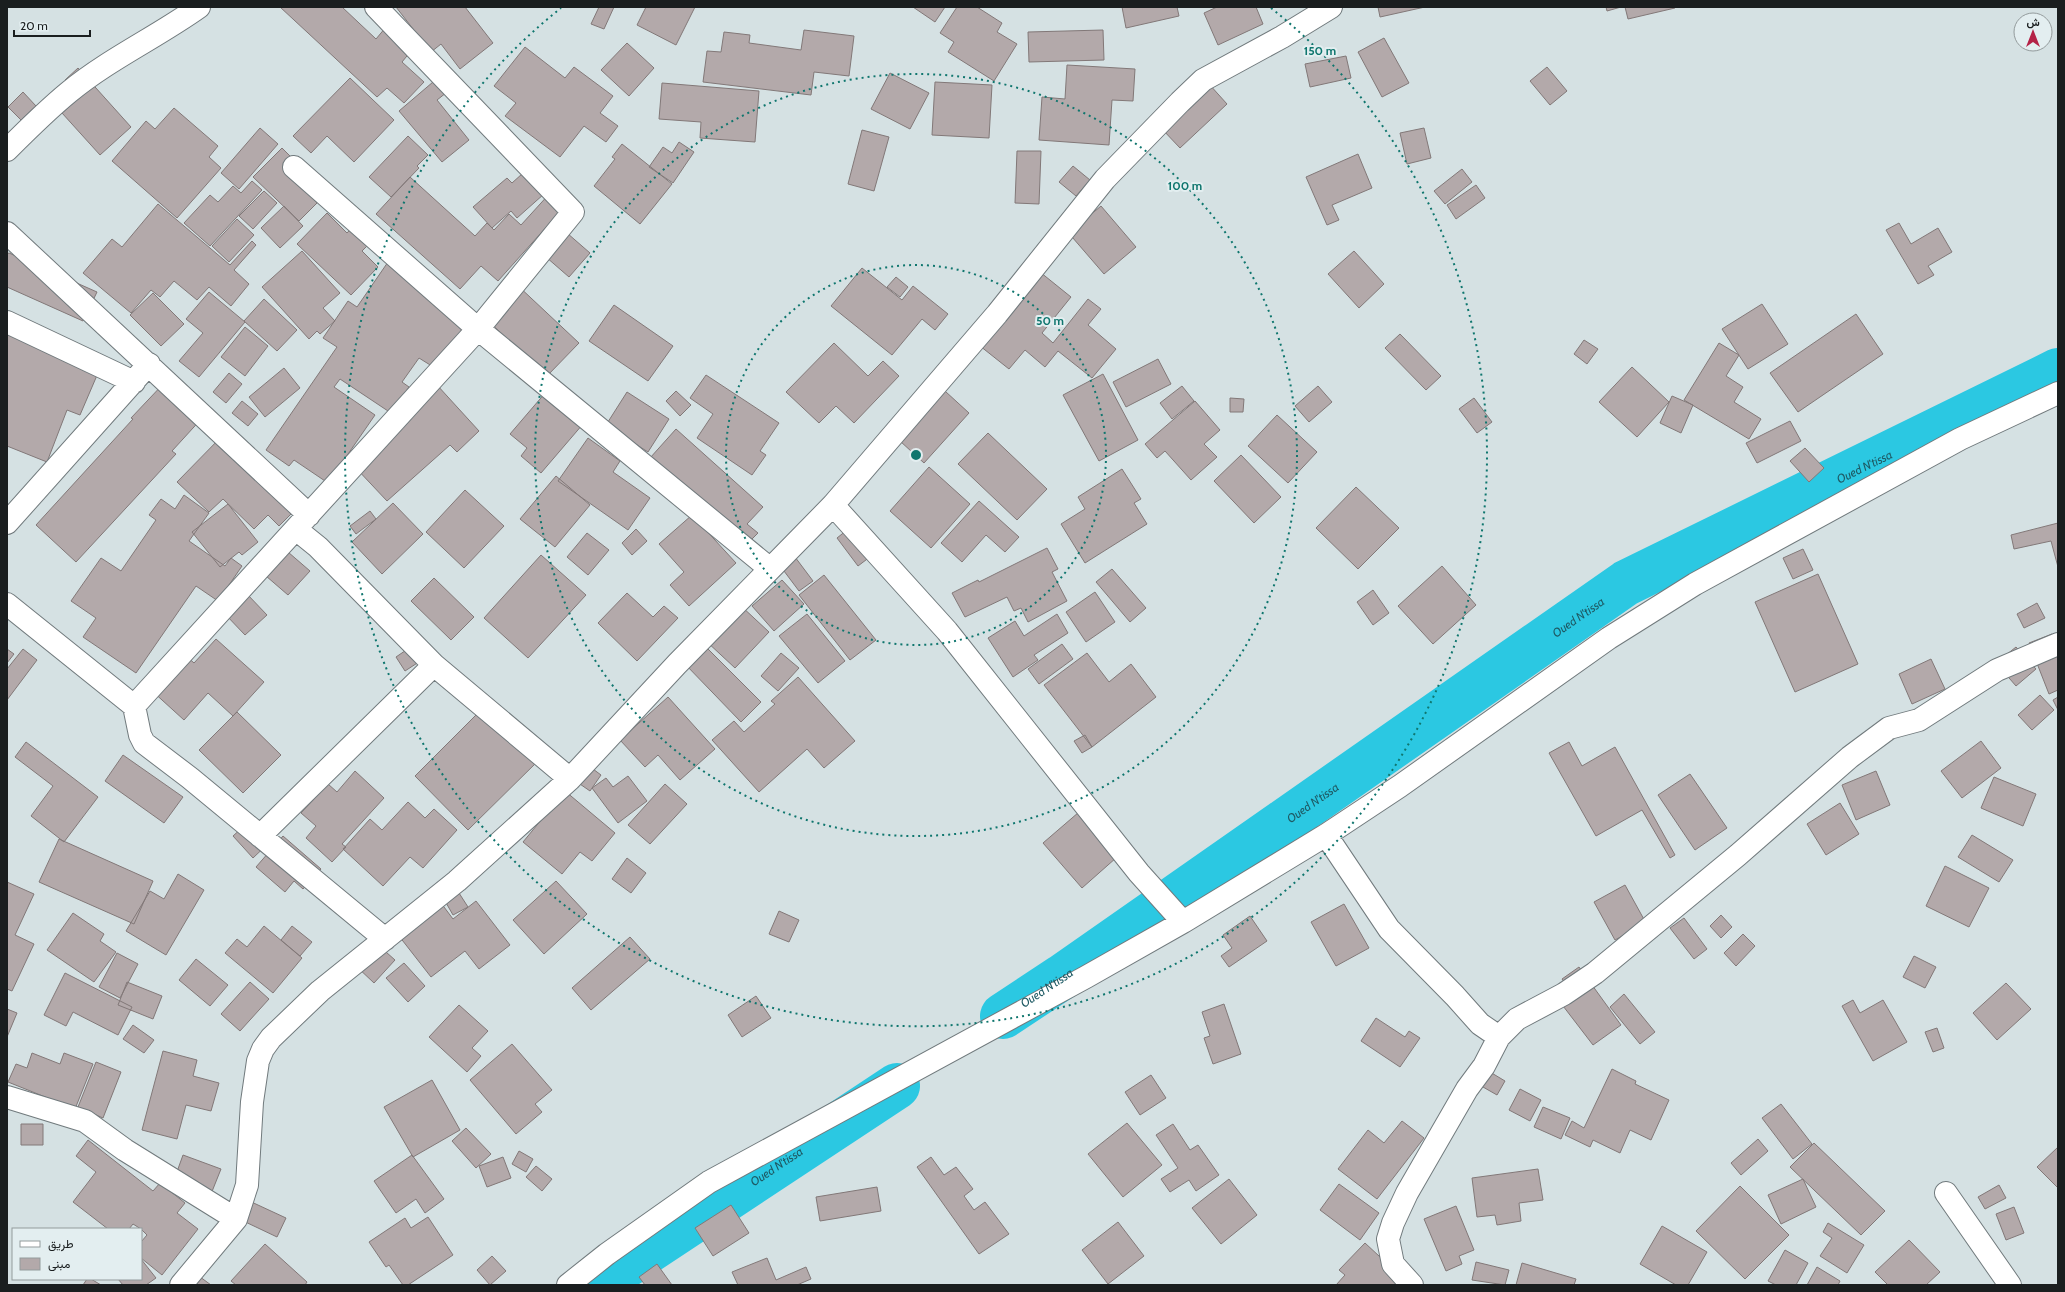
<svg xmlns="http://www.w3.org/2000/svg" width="2065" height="1292" font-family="Cabin,Vazirmatn,sans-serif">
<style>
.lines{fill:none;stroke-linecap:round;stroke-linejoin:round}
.river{stroke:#2bc8e2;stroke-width:46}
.building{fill:#b3a9aa;stroke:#827878}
.minor-casing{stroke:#717a7d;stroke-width:24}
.minor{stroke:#fff;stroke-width:22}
.ring{fill:none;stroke:#0f766e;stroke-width:2;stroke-dasharray:2 4}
.labels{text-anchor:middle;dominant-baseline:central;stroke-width:4;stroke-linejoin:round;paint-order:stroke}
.water-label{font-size:12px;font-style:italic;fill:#1e5a64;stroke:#e3eef0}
.centre{fill:#0f766e;stroke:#e3eef0;stroke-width:2}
.ring-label{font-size:12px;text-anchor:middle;font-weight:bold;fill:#0f766e;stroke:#e3eef0;stroke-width:4;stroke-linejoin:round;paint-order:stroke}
</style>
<rect width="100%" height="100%" fill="#d5e1e3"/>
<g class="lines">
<!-- river -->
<g class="river">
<path id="s1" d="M1003,1016l59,-39 564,-394 432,-212"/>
<path id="s2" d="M596,1285l301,-199"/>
</g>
</g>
<!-- building -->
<path class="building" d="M280,7h62l34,32 10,-12 25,24 -9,11 22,20 -20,21 -17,-15 -10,9z
M396,7h69l28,36 -33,26 -19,-25 -10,8z
M599,7h15l-10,22 -13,-5z
M646,7h49l-19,38 -39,-20z
M913,7h32l-10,15z
M957,7h20l25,16 -5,9 20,12 -23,37 -46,-29 6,-10 -14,-9z
M1122,7h55l2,9 -53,12z
M1217,7h39l7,17 -45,21 -14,-32z
M1378,7h47l-45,10z
M1606,7h15l-14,4z
M1625,7h49l1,1 -47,11z
M804,30l50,6 -5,40 -35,-4 -3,23 -108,-13 4,-31 14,1 3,-20 26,3 -1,8 52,7z
M1103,30l1,30 -75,2 -1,-30z
M1384,38l25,45 -27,14 -24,-45z
M627,43l27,25 -25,28 -28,-26z
M525,47l40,31 9,-11 39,29 -13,17 18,13 -12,16 -22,-16 -24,31 -55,-41 11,-13 -22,-17z
M1346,56l5,22 -41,9 -5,-23z
M1067,65l68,4 -2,32 -21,-1 -3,45 -70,-5 3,-43 23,2z
M1547,67l20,24 -17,14 -20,-24z
M78,68l53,59 -31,28 -38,-42 18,-16 -15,-17z
M890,73l39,20 -19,36 -39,-20z
M440,76l11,13 -14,11 32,40 -27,22 -43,-51z
M350,78l44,42 -40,42 -27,-26 -16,17 -18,-17z
M935,82l57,3 -3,53 -57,-3z
M662,83l97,8 -4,51 -55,-4 1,-16 -42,-3z
M1209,84l18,20 -47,44 -18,-19z
M23,92l13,14 -15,14 -13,-13z
M174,108l44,38 -9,11 12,11 -44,50 -65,-57 34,-40 9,8z
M260,128l18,16 -39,45 -18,-16z
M1424,128l7,30 -24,6 -7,-31z
M862,130l27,7 -15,54 -26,-7z
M408,136l20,19 -11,11 2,2 -28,29 -22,-20z
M679,142l15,10 -21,31 -24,-16 14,-20 9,6z
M622,144l50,40 -32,40 -46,-38 21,-27 -3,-2z
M282,148l17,17 -10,10 28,28 -18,18 -46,-44z
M1017,151h24l-2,53 -24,-1z
M1358,154l14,34 -40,17 7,15 -12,5 -21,-48z
M533,164l20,22 -36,32 -6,-7 -19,17 -19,-21 34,-29 5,5z
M1073,166l17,14 -14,16 -17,-14z
M1462,169l10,13 -27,22 -11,-13z
M410,177l65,59 12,-13 7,7 15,-16 12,11 30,-33 15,13 -68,76 -17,-15 -21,23 -84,-75z
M252,181l10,9 -52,56 -26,-23 26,-28 8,7 15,-16 8,7z
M1476,185l9,13 -29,21 -9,-14z
M264,191l13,12 -24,26 -14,-13z
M158,204l72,61 22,-24 4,4 -22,25 15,14 -18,22 -22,-19 -12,13 -23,-19 -14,16 -9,-7 -20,23 -48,-40 29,-34 10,8z
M284,206l19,20 -23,22 -19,-20z
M1101,206l35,41 -32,27 -38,-44 17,-9z
M327,213l20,20 12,-13 17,17 -14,14 16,16 -27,28 -54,-51z
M237,219l17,16 -25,27 -17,-16z
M1899,223l12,21 27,-16 14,24 -24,14 6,9 -16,9 -32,-54z
M567,233l23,20 -21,24 -23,-20z
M302,251l38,42 -17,15 12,13 -15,13 -3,-3 -8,8 -47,-52z
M1354,251l30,33 -25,24 -31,-34z
M9,253l88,39 -14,29 -76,-34v-33z
M388,262l82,56 -35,50 -16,-10 -17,24 7,5 -18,26 -51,-34 -6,8 41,28 -47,68 -34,-23 -5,6 -23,-16 71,-103 -14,-9 25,-37 9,6z
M862,268l40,32 11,-14 35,28 -13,16 -13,-11 -30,36 -61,-49z
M1035,268l36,29 -29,36 11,10 35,-44 13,10 -13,16 28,24 -24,29 -34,-27 -13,16 -20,-17 -16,19 -34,-27z
M896,277l12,10 -8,10 -13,-10z
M515,283l64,60 -32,33 -64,-60z
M209,292l36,30 -46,55 -20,-16 24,-28 -17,-14z
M153,293l31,31 -23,22 -31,-31z
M264,299l33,31 -20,21 -33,-30z
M1762,304l26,40 -40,25 -26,-40z
M614,305l59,41 -25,35 -59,-40z
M1856,314l27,40 -85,58 -28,-39z
M7,315l94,51 -21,49 -13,-5 -20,52 -40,-16z
M245,327l23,19 -23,30 -24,-19z
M1400,334l41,42 -15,14 -41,-42z
M1584,340l14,9 -11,15 -13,-10z
M834,343l34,33 15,-15 16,15 -45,47 -18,-17 -17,17 -33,-31z
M1719,343l20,12 -13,21 17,11 -9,15 27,17 -12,20 -65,-39z
M1158,359l13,25 -45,23 -13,-25z
M1632,367l37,35 -32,35 -38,-35z
M284,368l16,20 -35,29 -16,-20z
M229,373l13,11 -16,19 -13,-11z
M1103,374l35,66 -39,21 -36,-66z
M706,375l73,48 -19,28 6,4 -14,20 -55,-37 16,-24 -23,-16z
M166,381l38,35 -32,35 4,3 -100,108 -40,-37 97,-106 -2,-1z
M934,381l35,32 -45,50 -36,-33z
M437,385l42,46 -22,21 -7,-7 -63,56 -32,-34z
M1182,386l12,15 -22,18 -12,-16z
M1318,386l14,16 -23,20 -14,-16z
M676,391l15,14 -11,11 -14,-15z
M546,392l37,32 -42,49 -20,-17 6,-8 -17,-14z
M627,392l42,27 -21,33 -42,-27z
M1672,396l21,9 -12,28 -21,-10z
M1230,398l14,1 -1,13h-13z
M1474,398l18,24 -15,11 -18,-24z
M242,401l16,13 -10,12 -16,-13z
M1195,401l25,29 -16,14 13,13 -26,23 -26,-29 -8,7 -12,-14z
M1277,415l40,37 -29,31 -40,-37z
M1790,421l11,20 -44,22 -11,-20z
M676,429l87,78 -16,17 11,9 -11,11 -97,-86z
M988,433l59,56 -30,31 -59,-56z
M224,434l75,72 -20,20 -11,-11 -14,14 -31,-30 -14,13 -32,-30z
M588,438l32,23 -7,11 37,26 -22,32 -70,-49z
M1805,448l19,20 -15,14 -19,-21z
M1241,455l40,42 -27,26 -40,-42z
M929,467l41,37 -39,44 -41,-37z
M1122,469l19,30 -7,4 13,21 -62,39 -24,-39 24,-15 -7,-12z
M556,476l34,29 -35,42 -35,-28z
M1356,487l43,41 -41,41 -42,-41z
M465,490l39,36 -40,42 -38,-36z
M184,495l25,18 -20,28 36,25 6,-8 11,8 -24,35 -22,-15 -60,87 -53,-36 13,-19 -25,-17 30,-43 20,13 35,-51 -7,-5 12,-16 14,10z
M979,501l40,36 -14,15 -19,-17 -24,27 -21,-19z
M393,503l30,31 -41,40 -30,-32z
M228,504l30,38 -16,13 -3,-3 -19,15 -28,-35z
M370,511l6,8 -20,15 -6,-8z
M692,515l44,48 -47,43 -19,-21 14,-13 -25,-28z
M857,522l22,28 -21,16 -21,-28z
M2058,523v44l-7,-26 -37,8 -3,-14z
M636,529l11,12 -15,14 -10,-12z
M587,533l22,17 -21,25 -21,-18z
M1047,548l11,21 -6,3 15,29 -39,21 -7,-14 -7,3 -7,-14 -42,20 -13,-24 26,-13 1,2z
M1803,549l10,21 -20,9 -10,-21z
M288,552l22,19 -22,24 -22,-19z
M541,555l45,40 -58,63 -44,-40z
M795,557l18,24 -14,10 -18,-24z
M1442,566l34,39 -43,39 -35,-38z
M1112,569l34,39 -16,14 -34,-40z
M1818,574l40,90 -63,28 -40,-90z
M824,575l52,65 -26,20 -51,-65z
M434,578l40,39 -23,23 -40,-39z
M782,580l22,24 -30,27 -22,-25z
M1373,590l16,23 -16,12 -16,-23z
M1095,592l20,30 -29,20 -20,-30z
M627,593l26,24 11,-11 14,12 -41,43 -39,-38z
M247,594l20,21 -22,20 -20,-21z
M2037,603l8,15 -21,10 -7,-14z
M740,605l29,27 -34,36 -29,-27z
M807,614l38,47 -27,22 -39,-47z
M1057,614l11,19 -34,22 4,5 -25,17 -25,-39 27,-17 9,15z
M2052,634l6,15v41l-9,4 -20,-51z
M216,639l48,43 -31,34 -25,-23 -24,27 -33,-30 33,-36 10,9z
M418,642l10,14 -23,15 -9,-14z
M703,644l58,58 -20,20 -57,-59z
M1062,644l11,15 -34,25 -11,-15z
M2016,647l20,22 -20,17 -20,-23z
M7,649l7,5 -7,9z
M23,649l14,11 -30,40v-31z
M781,653l18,15 -21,23 -17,-15z
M1087,653l22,29 22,-18 25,33 -64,50 -48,-62z
M1931,659l14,30 -33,15 -13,-30z
M798,677l57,64 -31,27 -17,-19 -48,43 -47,-52 22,-19 10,11 31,-28 -4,-3z
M2040,695l14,15 -22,20 -14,-15z
M668,697l47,52 -35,31 -22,-25 -13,12 -25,-27z
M2058,697v13l-5,-10z
M237,712l44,43 -38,38 -44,-43z
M478,713l62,46 -72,71 -53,-54z
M1085,735l7,12 -10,6 -8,-12z
M1981,741l20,27 -39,30 -21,-27z
M26,742l72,55 -34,45 -33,-26 22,-30 -38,-29z
M1569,742l13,24 33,-19 60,108 -5,3 -28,-48 -46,26 -47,-83z
M123,755l60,42 -19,26 -59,-42z
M589,766l12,9 -11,16 -13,-9z
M355,771l29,27 -42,46 4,3 -14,15 -26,-24 10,-12 -15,-13 27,-29 9,8z
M1876,771l14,34 -34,15 -14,-35z
M1690,774l37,54 -32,22 -37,-55z
M628,776l19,25 -29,22 -26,-35 14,-10 7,9z
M1994,777l42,17 -13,32 -42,-18z
M665,784l22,20 -37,40 -22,-19z
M565,791l50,42 -23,28 -12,-9 -18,22 -39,-32z
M408,802l17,16 9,-9 23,21 -34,38 -13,-11 -27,29 -40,-37 27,-30 12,11z
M1840,803l19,31 -33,21 -19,-31z
M1086,806l39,44 -43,38 -39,-45z
M254,817l19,22 -20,19 -20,-22z
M1972,835l41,25 -14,22 -41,-25z
M283,836l38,33 -18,20 -9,-8 -9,11 -29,-25z
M59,839l94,42 -19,43 -95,-42z
M627,858l19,15 -15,20 -19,-14z
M1945,866l44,22 -20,39 -43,-21z
M178,874l26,16 -38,65 -40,-24 24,-40 14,8z
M556,881l31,33 -43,40 -31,-34z
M7,882l27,12 -19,41 19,9 -22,47 -5,-2z
M1625,885l21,38 -31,17 -21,-38z
M459,893l9,14 -15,8 -8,-14z
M476,901l34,44 -31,24 -14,-18 -34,26 -32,-41 42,-33 12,16z
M1344,904l25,44 -33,18 -25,-44z
M779,911l20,9 -10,22 -20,-8z
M73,913l31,21 -4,7 16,11 -22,30 -47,-32z
M1721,915l11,12 -11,11 -11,-12z
M1250,916l17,25 -38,26 -8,-11 11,-8 -9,-13z
M1684,918l23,31 -13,10 -24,-31z
M264,926l38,32 -29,35 -48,-40 12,-14 10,8z
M292,926l20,16 -12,14 -19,-16z
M1743,934l12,12 -19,20 -12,-13z
M630,937l20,22 -59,51 -19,-22z
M377,944l18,16 -21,23 -18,-17z
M117,953l21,11 -18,34 -21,-11z
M1914,956l22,11 -11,21 -22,-11z
M196,959l32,26 -18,21 -31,-26z
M404,963l21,23 -17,16 -22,-24z
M1579,967l42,58 -28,20 -33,-43 13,-8 -11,-15z
M65,973l67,34 -14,28 -45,-23 -7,14 -22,-11z
M127,982l35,14 -9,23 -35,-14z
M250,982l19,17 -29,32 -19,-17z
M2006,983l25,26 -34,31 -24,-27z
M1624,994l31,38 -15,12 -30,-37z
M756,996l15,22 -29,19 -14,-22z
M1853,1000l7,13 23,-13 24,42 -34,19 -31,-55z
M1224,1004l17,50 -28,10 -9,-26 6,-2 -8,-24z
M459,1005l29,26 -16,17 9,8 -14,16 -38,-35z
M7,1009l10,4 -10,24z
M1376,1018l29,19 4,-6 11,7 -20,29 -39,-26z
M133,1025l21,15 -10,13 -21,-14z
M1937,1028l7,20 -11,4 -8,-20z
M512,1044l40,46 -17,14 7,8 -26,22 -46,-54z
M163,1051l34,9 -4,16 26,7 -8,28 -25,-6 -9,34 -35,-9z
M32,1053l28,11 4,-11 29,11 -18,45 -67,-27 8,-18 11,4z
M96,1062l25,10 -18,46 -25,-11z
M1485,1069l20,12 -8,14 -21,-12z
M1612,1069l24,12 -1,3 34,16 -18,40 -21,-10 -10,23 -27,-13 -3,7 -25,-12 7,-14 12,7z
M1151,1075l15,23 -26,17 -15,-23z
M432,1080l28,50 -47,27 -29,-50z
M1520,1089l21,11 -11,21 -21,-11z
M1781,1104l31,40 -19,15 -31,-41z
M1543,1107l27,11 -9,21 -27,-12z
M1402,1121l22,17 -47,61 -39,-30 30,-39 16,13z
M1127,1123l35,42 -39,32 -35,-43z
M21,1124h22v21h-22z
M1173,1124l17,26 8,-5 21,30 -23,16 -7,-11 -19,12 -9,-13 17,-11 -22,-33z
M466,1128l25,26 -15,14 -24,-27z
M1758,1139l10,12 -27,24 -10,-12z
M88,1140l65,51 7,-8 25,20 -8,10 21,16 -36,46 -21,-17v-16l6,-7 -6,-6 -8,-5 -4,5h-21l-35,-27 23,-30 -20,-16z
M1814,1143l71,68 -24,24 -71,-68z
M2058,1147v41l-21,-21z
M519,1151l14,8 -7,13 -14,-8z
M183,1155l38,14 -10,25 -37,-14z
M412,1155l32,44 -19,14 -9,-14 -20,14 -22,-32z
M503,1157l8,21 -24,9 -8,-21z
M931,1157l13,18 12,-8 17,22 -9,7 10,14 11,-8 24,32 -30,20 -62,-87z
M536,1166l16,13 -10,12 -16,-14z
M1538,1169l5,31 -24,3 2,18 -24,4 -2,-10 -18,2 -5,-39z
M1229,1179l28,36 -36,29 -29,-36z
M1803,1179l13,28 -35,17 -13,-29z
M1339,1184l40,29 -19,27 -40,-30z
M1999,1185l7,13 -21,11 -7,-12z
M1740,1186l49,49 -44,44 -49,-48z
M877,1187l4,24 -61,10 -4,-24z
M245,1199l41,19 -9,19 -40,-19z
M731,1205l18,28 -36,23 -18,-28z
M1456,1206l18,44 -15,6 3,8 -16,7 -22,-52z
M2014,1207l10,26 -18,7 -10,-26z
M428,1217l25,38 -45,30h-5l-14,-20 -3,2 -17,-25 36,-24 6,10z
M1118,1222l26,34 -36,28 -26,-34z
M1828,1223l36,22 -17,28 -27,-17 12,-18 -9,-6z
M1662,1226l45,26 -19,33h-12l-36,-21z
M1909,1240l31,32 -14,13h-38l-13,-13z
M1365,1243l42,39 -3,3h-68l9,-10 -6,-5z
M265,1244l42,38 -2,3h-69l-5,-4z
M1785,1250l23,13 -12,22h-20l-8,-4z
M492,1256l14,15 -16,14 -13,-15z
M767,1258l9,22 30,-13 5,12 -14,6h-59l-6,-13z
M141,1259l15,19 -10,7h-23l-5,-6h23z
M1476,1262l33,8 -4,15 -33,-5z
M1522,1263l54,16 -2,6h-58z
M657,1264l15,21h-27l-6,-8z
M1817,1267l23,14 -2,4h-31z
M192,1271l19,14h-29z
M87,1279h4l10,6h-18z"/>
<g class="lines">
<!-- minor casing -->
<g class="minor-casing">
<path id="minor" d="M7,150c20,-20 40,-40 62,-58 40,-33 88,-55 130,-85
M294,167l184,162 291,239
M7,233l302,282
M7,322l127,60
M833,505l114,126 192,242 44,49
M7,523l142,-159
M297,530l21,17 116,118 136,114
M7,604l127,102 344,-377 95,-117 -197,-205
M134,706l6,29 4,8 46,35 195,161
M1326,835l63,94 66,67 25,28 19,13 -15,29 -17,23 -60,104 -14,30 -5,16 5,25 19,21
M260,836l174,-171
M1499,1037l18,-18 47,-25 31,-21 143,-118 112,-98 39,-29 30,-8 78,-50 61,-26
M7,1097l78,24 40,29 111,69
M1946,1193l64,92
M181,1285l55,-66 11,-34 5,-83 6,-41 5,-12 8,-11 49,-47 137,-110 113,-102 107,-115 156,-159 164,-191 108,-135 75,-77 23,-22 79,-43 49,-30
M568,1285l39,-31 102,-72 377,-205 97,-55 143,-87 74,-49 209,-148 86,-54 265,-145 98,-46"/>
</g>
<!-- minor -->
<use href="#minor" class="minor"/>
</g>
<!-- distance rings -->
<g class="ring">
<circle cx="916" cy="455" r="190"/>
<circle cx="916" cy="455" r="381"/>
<path d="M1271 8A571 571 0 1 1 561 8"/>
</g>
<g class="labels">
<!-- water labels -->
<g class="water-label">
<text stroke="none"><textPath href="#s1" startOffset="1024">Oued N'tissa</textPath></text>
<text stroke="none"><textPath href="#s1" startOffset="700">Oued N'tissa</textPath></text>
<text stroke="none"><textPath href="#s1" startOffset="376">Oued N'tissa</textPath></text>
<text stroke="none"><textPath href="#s1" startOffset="52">Oued N'tissa</textPath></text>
<text stroke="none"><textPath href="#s2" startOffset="216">Oued N'tissa</textPath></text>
</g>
</g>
<circle cx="916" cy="455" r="6" class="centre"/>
<g class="ring-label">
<text x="1320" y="55">150 m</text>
<text x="1185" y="190">100 m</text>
<text x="1050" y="325">50 m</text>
</g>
<!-- border -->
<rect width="2065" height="1292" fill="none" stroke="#1a1e1f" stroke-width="16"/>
<!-- legend -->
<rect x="12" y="1228" width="130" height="52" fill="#e3eef0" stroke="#939b9c"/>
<rect x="20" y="1241" width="20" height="6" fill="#ffffff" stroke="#939b9c"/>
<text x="48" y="1248" font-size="12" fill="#1a1e1f">طريق</text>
<rect x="20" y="1258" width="20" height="12" fill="#b3a9aa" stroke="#939b9c"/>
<text x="48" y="1268" font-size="12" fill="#1a1e1f">مبنى</text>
<!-- north arrow -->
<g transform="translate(2033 32)"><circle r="19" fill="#e3eef0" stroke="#939b9c"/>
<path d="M0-3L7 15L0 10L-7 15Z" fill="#b42247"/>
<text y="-6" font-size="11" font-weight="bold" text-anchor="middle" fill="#1a1e1f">ش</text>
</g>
<!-- scale -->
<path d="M14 30v6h76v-6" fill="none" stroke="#1a1e1f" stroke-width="2"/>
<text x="20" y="30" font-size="12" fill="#1a1e1f" stroke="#e3eef0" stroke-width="3" paint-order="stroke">20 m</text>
</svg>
